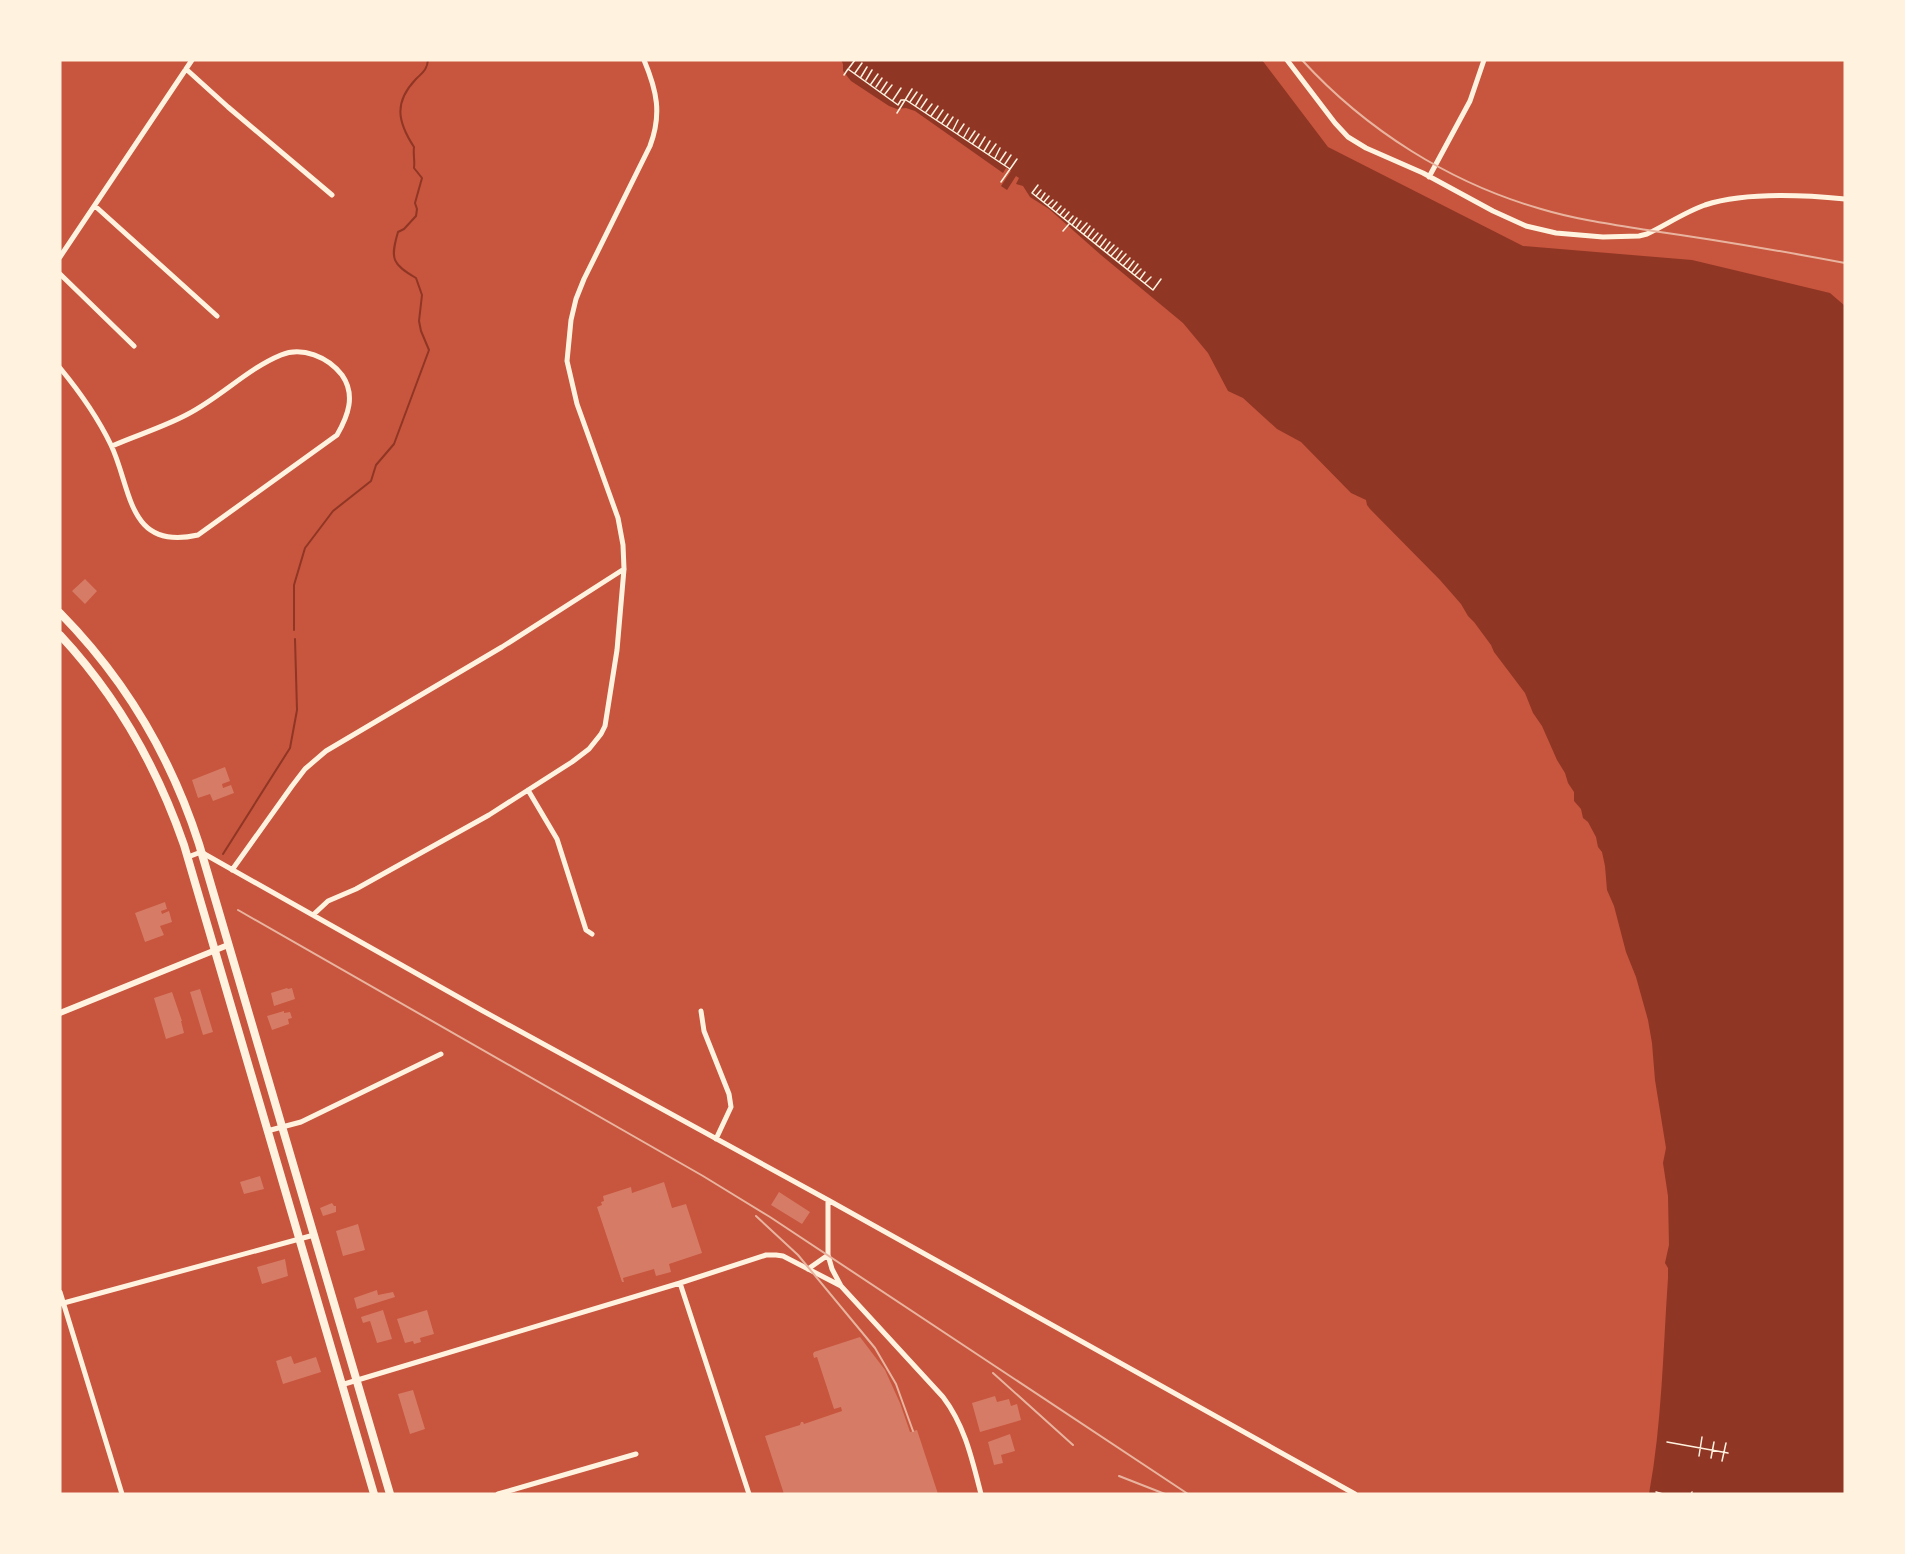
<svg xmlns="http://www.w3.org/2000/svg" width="1905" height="1554" font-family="'PT Serif',serif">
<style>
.water{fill:#8f3625}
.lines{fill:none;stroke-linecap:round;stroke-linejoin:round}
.stream{stroke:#8f3625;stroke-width:2}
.building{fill:#d67c66}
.path{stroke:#fff3e0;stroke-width:1.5}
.minor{stroke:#fff3e0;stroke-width:5}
.tertiary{stroke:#fff3e0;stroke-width:6}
.trunk{stroke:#fff3e0;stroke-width:8}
.rail{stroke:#e9b49f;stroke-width:2}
</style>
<rect width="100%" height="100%" fill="#c8553d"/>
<!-- water -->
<path class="water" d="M841,60h421l66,87 195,99 169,14 138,33 15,13v1188h-196c13,-71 14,-144 19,-216v-10l-3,-5 4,-18 -1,-49 -5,-33 3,-15 -11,-68 -3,-37 -4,-23 -12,-43 -10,-25 -12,-46 -7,-16 -2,-24 -3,-14 -4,-5 -2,-10 -8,-15 -5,-4 -2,-9 -7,-8v-9l-6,-9 -3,-10 -8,-13 -15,-34 -9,-13 -8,-20 -31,-41 -3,-7 -17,-23 -6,-6 -7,-12 -21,-24 -70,-71 -3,-4 -1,-5 -15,-7 -50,-51 -24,-13 -34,-31 -15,-7 -20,-38 -25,-30 -82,-68 -52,-46 -19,-12 -7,-11 -7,-2 3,-6 -3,-2 -9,14 -6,-4 10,-15 -5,-3 -3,5 -88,-62 -9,-3 -9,1 -8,-3 -38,-25 -8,-10v-7z"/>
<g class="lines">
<!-- stream -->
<path class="stream" d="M294,630v-45l11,-37 28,-37 38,-30 5,-16 18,-21 35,-94 -8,-19 -2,-10 3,-26 -6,-17c-24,-14 -26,-19 -18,-46l6,-3 12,-13 1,-7 -2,-6 7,-25 -8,-10c1,-8 -1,-13 0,-21 -17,-26 -20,-45 2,-68 7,-7 11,-9 12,-19
M223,854l67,-106 7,-38 -2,-71"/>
</g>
<!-- building -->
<path class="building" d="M85,579l12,12 -12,13 -13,-13z
M225,767l5,14 -8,3 1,4 8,-3 3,8 -21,8 -3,-7 -12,4 -6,-18z
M165,902l2,7 -6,2 1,3 7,-3 3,11 -12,4 4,9 -19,7 -10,-29z
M287,988l1,1 4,-1 3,11 -21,7 -3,-13z
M200,989l13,43 -10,3 -13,-43z
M172,992l10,29h-1l3,12 -18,6 -12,-41z
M284,1011v2l6,-1 2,6 -4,1 1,5 -17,6 -5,-14z
M260,1176l4,13 -20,5 -4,-12z
M664,1182l8,26 14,-4 16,49 -33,11 2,8 -15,4 -2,-7 -31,9 1,4h-2l-25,-75 5,-2 -1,-3 3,-1 -1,-5 28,-9 1,6z
M779,1192l31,20 -8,12 -31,-19z
M332,1203l2,3h2v6l-13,4 -3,-8z
M358,1224l7,26 -22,6 -7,-25z
M285,1259l3,17 -26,8 -5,-17z
M377,1290l1,5 15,-3 2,5 -38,12 -3,-11z
M383,1310l9,29 -15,4 -7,-22 -7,2 -2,-6z
M427,1310l7,24 -14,4 1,4 -7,2 -1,-3 -8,2 -8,-24z
M860,1337l25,33 15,33 10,29 7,-2 21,64h-154l-19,-58 35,-11 1,-3h2l1,2 38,-13 -1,-4 -7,2 -17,-52 -3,1 -1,-4 1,-2z
M291,1356l3,8 22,-7 5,15 -38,12 -7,-23z
M413,1390l12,39 -15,5 -12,-40z
M995,1396l2,6 12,-3 2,7 6,-2 4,16 -41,12 -8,-29z
M1010,1434l5,17 -14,4 2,8 -9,2 -6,-23z"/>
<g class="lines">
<!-- path -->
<path class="path" d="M849,68l6,-8
M855,73l7,-10
M844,75l4,-6 50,36 3,-5h5l104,69
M861,77l6,-10
M866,80l6,-10
M871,84l7,-10
M876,87l6,-9
M881,91l6,-9
M885,94l7,-9
M893,100l8,-12
M910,102l7,-10
M916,105l6,-10
M921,108l6,-9
M926,112l6,-8
M897,113l15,-24
M931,116l7,-10
M937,119l6,-9
M942,123l6,-9
M947,126l6,-9
M953,130l5,-10
M958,133l6,-9
M964,137l5,-9
M969,140l6,-9
M973,143l6,-9
M979,147l6,-10
M984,151l6,-10
M989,154l7,-10
M995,158l5,-10
M1000,161l6,-9
M1005,164l6,-9
M1001,182l16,-23
M1038,185l-6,8 121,97 8,-11
M1036,196l5,-6
M1041,199l4,-6
M1044,202l5,-6
M1048,205l5,-5
M1052,208l5,-6
M1056,212l5,-6
M1060,215l5,-6
M1064,218l5,-6
M1068,222l5,-6
M1072,225l5,-7
M1076,228l5,-7
M1063,231l6,-7
M1080,231l7,-8
M1084,234l6,-8
M1088,237l6,-8
M1092,240l6,-7
M1096,243l6,-8
M1100,247l6,-8
M1104,250l6,-8
M1107,253l7,-8
M1111,256l7,-8
M1116,259l6,-8
M1119,262l7,-8
M1123,266l7,-8
M1128,269l6,-8
M1132,272l6,-8
M1135,275l6,-6
M1140,279l5,-7
M1145,283l6,-6
M1667,1442l61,11
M1699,1456l3,-19
M1711,1458l3,-16
M1722,1461l4,-18
M1656,1492l7,2
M1691,1494l1,-2"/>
<!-- minor -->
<path class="minor" d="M1287,60l48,63 13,14 18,11 57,25 70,38 33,15 30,7 47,4 36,-1 8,-2c19,-9 38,-22 58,-29 40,-13 99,-10 140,-6
M186,69l42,38 104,88
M1429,177l41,-76 14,-41
M95,206l122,110
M60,257l132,-197
M60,274l74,72
M60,368c19,23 38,50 51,77 21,44 16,106 87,90l139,-100c11,-19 19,-40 5,-60 -14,-18 -40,-29 -61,-20 -34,14 -60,42 -93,59 -24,13 -51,21 -76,32
M528,790l29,49 29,91 6,4
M188,857l13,-5 282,159 345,189 527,294
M232,870l60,-84 13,-17 21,-18 176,-104 122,-78
M313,915l15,-14 28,-12 133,-74 83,-53 17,-13 12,-15 4,-8 12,-76 7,-81 -1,-24 -5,-27 -41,-114 -10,-43 4,-41 5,-21 8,-20 66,-133c12,-32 7,-55 -6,-86
M701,1011l3,20 25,63 2,13 -15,32
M267,1131l34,-9 140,-68
M828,1200v55l4,14 9,17
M808,1269l20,-14
M680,1283l69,211
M60,1292l62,202
M60,1304l254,-69
M341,1385l339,-102 86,-28h10l7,1 58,30 102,111c22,29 29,62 38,97
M498,1494l138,-40"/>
<!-- tertiary -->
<path class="tertiary" d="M60,1013l168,-68"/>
<!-- trunk -->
<path class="trunk" d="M60,613c64,65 111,144 139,231l191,650
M60,635c56,60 97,132 124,210l190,649"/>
<!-- rail -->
<path class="rail" d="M1302,60c64,70 148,123 239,149 37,11 74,16 112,22 64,9 128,20 192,32
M238,910l465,266 67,41 418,277
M756,1216l42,39 77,93 21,36 17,47
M993,1373l80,72
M1119,1476l46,18"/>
</g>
<!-- border -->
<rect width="1905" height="1554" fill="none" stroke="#fff3e0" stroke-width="123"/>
</svg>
